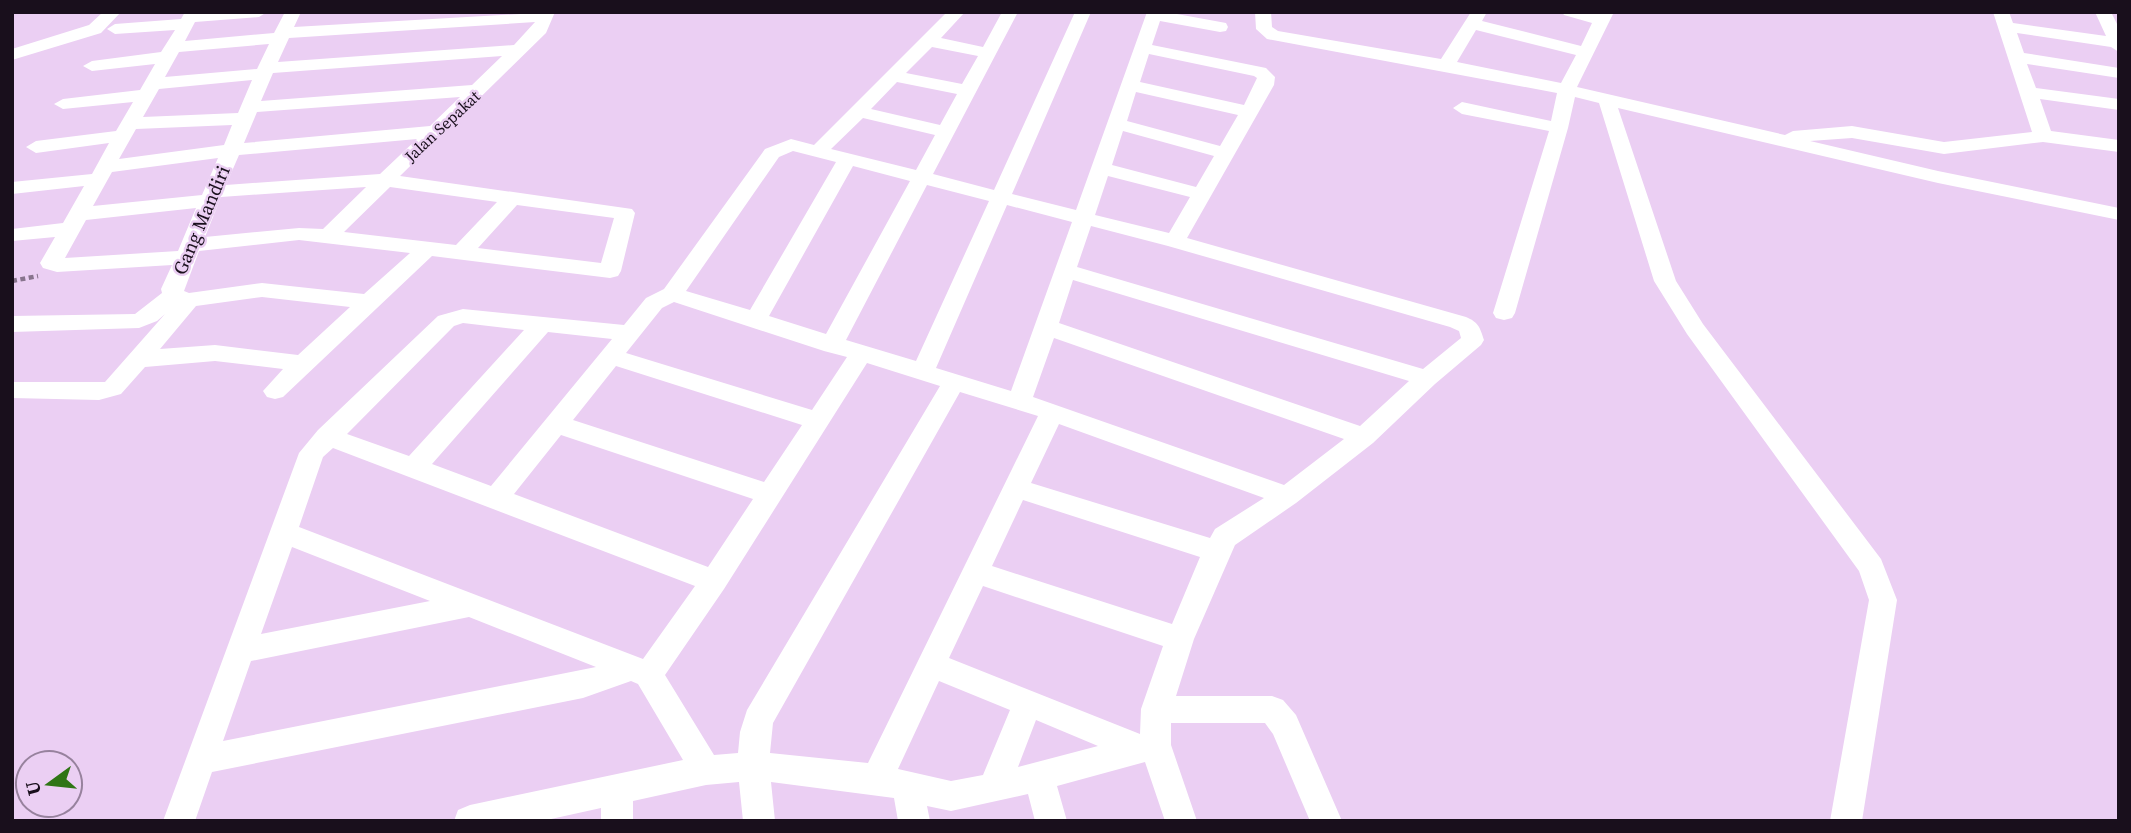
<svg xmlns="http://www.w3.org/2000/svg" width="2131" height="833" font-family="'Source Serif 4',serif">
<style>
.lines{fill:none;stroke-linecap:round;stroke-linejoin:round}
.path{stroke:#88748d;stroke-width:4.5;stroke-dasharray:5 3.5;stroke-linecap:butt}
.street{fill:#fff;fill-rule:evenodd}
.labels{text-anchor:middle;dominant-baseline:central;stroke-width:5;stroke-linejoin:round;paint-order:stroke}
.far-street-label{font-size:16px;fill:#190f1c;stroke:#ebcff3}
.street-label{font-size:19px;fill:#190f1c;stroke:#ebcff3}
</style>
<rect width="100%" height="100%" fill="#ebcff3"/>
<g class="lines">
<!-- path -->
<path class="path" d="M12,281l26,-5"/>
<!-- street -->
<path class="street" d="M103,12h18l-20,21 -89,27v-11l77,-24z
M185,12h82l-8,5 -64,5 -10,19 89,-8 11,-21h16l-7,15 261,-15 -9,21 -146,143 232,33 3,4 -14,58 -3,5 -8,2 -178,-22 -149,141 -8,2 -8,-2 -4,-6 20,-22 -68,-8 -70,6 -24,27 -22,6 -87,-2v-16h93l60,-68 -8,7 -18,7 -127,4v-16l123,-2 27,-21 -1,-4 11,-24 -115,7 -14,-4 -3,-5 15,-26 -43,4v-12l51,-6 21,-37 -72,8v-12l80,-8 17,-31 -73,10 -10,-6 10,-6 80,-10 17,-29 -70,7 -9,-5 9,-5 77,-9 15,-26 -63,7 -9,-5 9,-5 69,-9 14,-22 -60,4 -8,-5 8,-5 66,-5zM535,22l-21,23 -236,17 11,-24zM269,44l-12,25 -92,8 14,-25zM502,56l-30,29 -211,16 12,-28zM252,80l-14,33 -95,4 16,-28zM460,97l-30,29 -186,17 13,-31zM232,125l-8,20 -105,14 17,-30zM417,139l-37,35 -154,11 13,-30zM218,158l-16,37 -109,11 19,-34zM366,187l-43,42 -24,-1 -94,9 16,-40zM390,187l107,15 -41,43 -112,-13zM517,205l97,13 -13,45 -123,-15zM196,208l-18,43 -113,7 21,-38zM299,240l111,13 -46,41 -102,-11 -73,10 -5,-2 15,-40zM262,297l88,10 -52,48 -83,-10 -55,4 36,-43z
M947,12h18l-24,26 42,9 19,-35h16l-85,162 61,16 81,-178h16l-79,182 64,16 71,-198h19l60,11 2,4 -2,4 -6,1 -60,-11 -8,24 114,23 9,9 -1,8 -87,153 279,79c12,5 14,10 18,23l-3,5 -46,39 -62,59 -77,60 -61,42 -41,94 -18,57h96l11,4 13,15 46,106h-32l-37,-87 -8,-11h-94v22l26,76h-32l-20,-59 -88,24 10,35h-32l-7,-27 -77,17 -24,-5 3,15h-32l-4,-23 -123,-16 4,39h-32l-4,-39 -33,3 -73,16v20h-32v-13l-59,13h-88l4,-11 12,-5 213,-45 -45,-76 -7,-3 -48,17 -371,74 -17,49h-32l136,-368 19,-23 120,-114 25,-7 161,16 22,-27 18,-9 101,-140 26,-10 23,6zM932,47l46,9 -16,28 -56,-11zM1149,54l105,22 3,2 -13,27 -104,-23zM897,82l60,12 -17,31 -69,-16zM1136,92l102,23 -18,31 -93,-25zM863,118l72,17 -19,35 -85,-21zM1123,131l91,25 -18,31 -84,-22zM793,151l43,11 -86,148 -64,-19 93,-134zM853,166l57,15 -84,153 -57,-18zM1108,176l82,21 -21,36 -74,-18zM927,185l62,16 -73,160 -70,-21zM1007,205l65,17 -61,169 -75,-23zM1091,226l77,20 282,81 9,4 2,7 -38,31 -346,-102zM1073,280l336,101 -49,45 -301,-103zM674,302l150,49 23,6 -35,53 -186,-57 36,-45zM463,323l61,7 -115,126 -62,-22 107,-108zM548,332l64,7 -121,147 -59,-22zM1054,338l290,101 -60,46 -251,-88zM867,363l73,23 -193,324 -7,22 -2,21 -24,2 -49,-80 59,-86zM616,366l186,59 -38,57 -191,-62zM960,392l78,24 -170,347 -98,-10 3,-30zM1059,424l205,74 -49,31 -5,9 -179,-55zM561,435l192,64 -45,68 -194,-73zM333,448l362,138 -52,73 -344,-132 24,-70zM1023,500l177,57 -28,67 -180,-58zM292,547l138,54 -169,33zM983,586l180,60 -22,63 -1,25 -191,-76zM469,617l127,50 -373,74 28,-80zM939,681l71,29 -27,65 -32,6 -53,-12zM1036,720l62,26 -80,21z
M1255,12h16l1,15 6,4 163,28 30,-47h16l-5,9 99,25 11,-23 -28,-8 -2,-3h52l-37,75 208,48 8,-4 59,-5 92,16 88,-10 -39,-120h16l4,11 93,13 -11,-24h16l8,16v24l-8,-5 -94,-14 7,20 95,15v10l-92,-14 9,24 83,11v11l-79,-11 11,32 68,9v12l-76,-10 -99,12 -92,-16 -42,3 128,30 181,37v12l-181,-37 -320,-75 58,173 27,43 178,235 16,41 -35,221h-32l39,-221 -10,-29 -172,-237 -33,-53 -55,-178 -24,-6 -7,31 -53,185 -3,5 -8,2 -8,-2 -3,-5 56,-182 -87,-17 -9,-6 9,-6 89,19 6,-28 -290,-54 -11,-10zM1476,30l100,25 -15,28 -104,-21z"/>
</g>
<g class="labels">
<!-- far-street labels -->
<g class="far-street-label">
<text transform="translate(442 126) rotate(-43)">Jalan Sepakat</text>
</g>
<!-- street labels -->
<g class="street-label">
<text transform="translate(201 220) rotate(-67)">Gang Mandiri</text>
</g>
</g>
<!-- border -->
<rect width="2131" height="833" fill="none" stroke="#190f1c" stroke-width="28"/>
<!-- north arrow -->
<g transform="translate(49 784) rotate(255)"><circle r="33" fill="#ebcff3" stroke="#97829d" stroke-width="2"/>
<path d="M0-5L12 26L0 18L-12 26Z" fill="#2f7515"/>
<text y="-10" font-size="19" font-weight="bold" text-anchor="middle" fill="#190f1c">U</text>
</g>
</svg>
